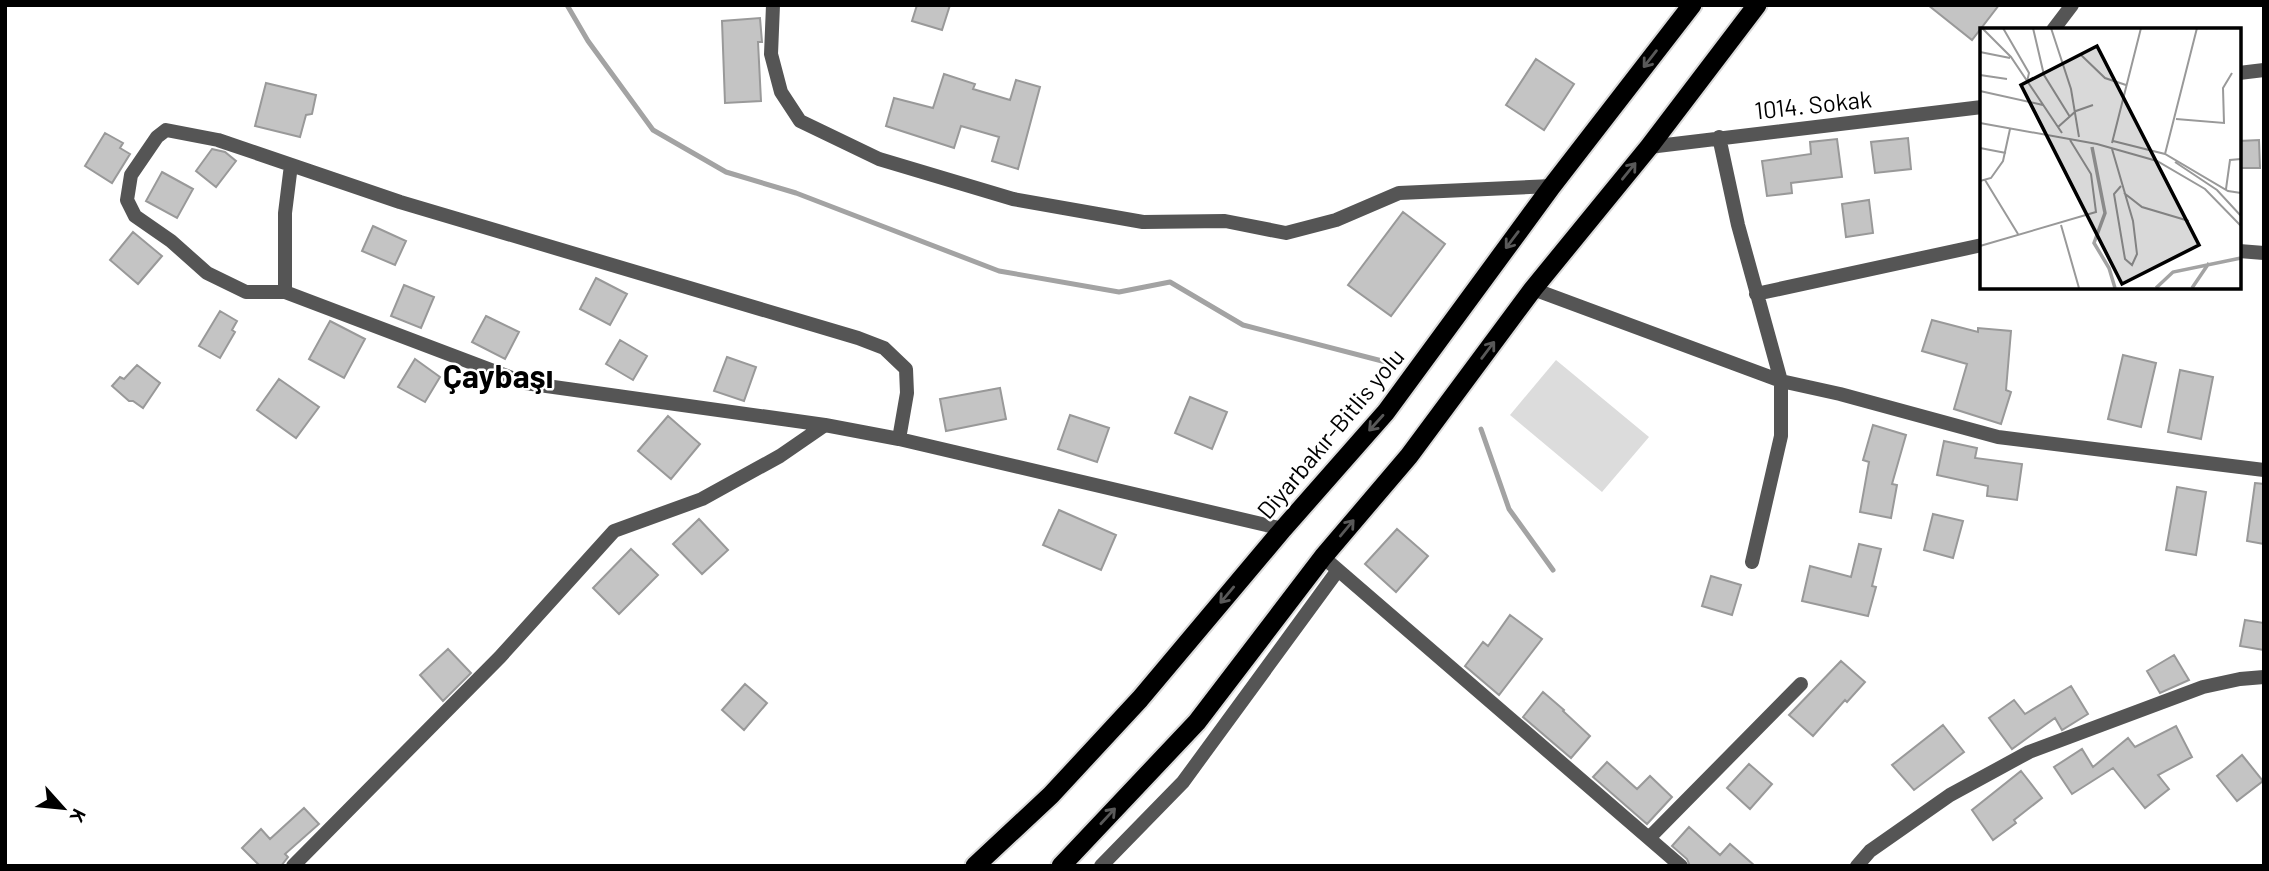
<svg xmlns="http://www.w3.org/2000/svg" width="2269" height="871" font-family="Barlow,sans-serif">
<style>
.green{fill:#dcdcdc}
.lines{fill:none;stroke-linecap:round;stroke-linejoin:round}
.stream{stroke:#a3a3a3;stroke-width:5}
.building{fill:#c4c4c4;stroke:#999;stroke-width:2}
.trunk-casing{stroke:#dbdbdb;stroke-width:23}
.minor{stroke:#555;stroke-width:14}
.trunk{stroke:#000;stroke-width:19}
.oneway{stroke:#595959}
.labels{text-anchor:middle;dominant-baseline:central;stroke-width:5;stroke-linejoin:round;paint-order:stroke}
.street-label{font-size:24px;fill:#000;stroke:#fff}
.district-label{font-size:32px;font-weight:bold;fill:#000;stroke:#fff}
.inset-river{fill:none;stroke:#a3a3a3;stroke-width:3.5}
.inset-road{fill:none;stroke:#999;stroke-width:2}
.view{fill:#000;fill-opacity:0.15;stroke:#000;stroke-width:3.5}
.inset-edge{fill:none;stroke:#000;stroke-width:3.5}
</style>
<rect width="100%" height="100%" fill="#fff"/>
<!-- green -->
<path class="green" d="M1556,360l93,77 -47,55 -92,-77z"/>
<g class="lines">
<!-- stream -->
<path class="stream" d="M567,5l21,36 65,89 73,42 70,21 203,78 120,21 51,-10 73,43 143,37
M1481,429l28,80 44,61"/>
</g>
<!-- building -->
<path class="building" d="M917,5h33l-8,25 -30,-9z
M1928,5h71l-27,35z
M760,18l2,24h-4l3,59 -36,2 -3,-82z
M1536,59l38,25 -30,46 -38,-25z
M944,74l31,10 -2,5 37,11 6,-20 24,7 -22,82 -26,-8 7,-24 -38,-11 -7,22 -68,-22 8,-28 39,10z
M266,83l50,12 -4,19 -6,1 -6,22 -45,-11z
M105,133l18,10 -3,5 10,6 -18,29 -27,-17z
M1908,138l3,31 -36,4 -4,-31z
M1837,139l5,38 -51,6 1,10 -25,3 -5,-35 49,-7 -1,-12z
M2259,140l1,28h-21v-27z
M212,149l13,3 11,9 -20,26 -20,-16z
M162,172l31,17 -16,29 -31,-17z
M1869,200l4,33 -27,4 -4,-33z
M1403,212l42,32 -54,72 -43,-31z
M373,226l33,15 -11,24 -33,-14z
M133,232l29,24 -24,28 -28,-24z
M596,278l31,16 -17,31 -30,-16z
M404,285l30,12 -13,31 -30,-12z
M220,311l17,10 -5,9 3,2 -15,26 -21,-12z
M486,316l33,16 -14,27 -33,-17z
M1932,320l46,12v-4l33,3 -5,59 5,2 -10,32 -47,-15 13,-45 -45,-13z
M330,321l35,18 -21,39 -35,-19z
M620,340l27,16 -14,24 -27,-16z
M2123,355l33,8 -15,64 -33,-8z
M727,357l29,10 -12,34 -30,-10z
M415,359l25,18 -15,25 -27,-15z
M137,365l23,18 -17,25 -10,-7h-4l-17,-15 8,-9 4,2z
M2180,370l33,7 -12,62 -33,-7z
M279,379l40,28 -23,31 -39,-28z
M1000,388l6,31 -60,12 -6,-32z
M1190,397l37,15 -15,37 -37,-16z
M1070,415l39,13 -12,34 -39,-13z
M668,416l32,28 -29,35 -33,-28z
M1873,425l33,10 -14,49 5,1 -6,33 -31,-6 9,-50 -6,-2z
M1944,441l33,7 -2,10 47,6 -5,36 -30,-4 1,-10 -51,-11z
M2255,483l9,1v60l-17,-3z
M2177,487l29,5 -10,63 -30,-5z
M1059,510l57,25 -15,35 -58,-25z
M1933,514l30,7 -10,37 -29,-8z
M699,519l29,31 -26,24 -29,-30z
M1397,529l31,27 -32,36 -31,-28z
M1859,544l22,5 -9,37 4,1 -8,29 -66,-15 8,-35 41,11z
M631,549l27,26 -39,39 -26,-26z
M1711,576l30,9 -9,30 -30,-9z
M1510,615l32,24 -43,56 -34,-29 18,-24 5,4z
M2245,620l19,3v27l-24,-4z
M448,649l23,24 -28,28 -23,-26z
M2174,655l15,25 -29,13 -13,-22z
M1841,661l24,21 -18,20 -2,-2 -32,36 -24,-21z
M745,684l22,19 -23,27 -22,-20z
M2071,686l17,28 -26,16 -7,-12 -43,31 -23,-31 25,-18 11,14z
M1543,692l21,18 -1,1 27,25 -19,22 -48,-41z
M1943,725l21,27 -50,38 -22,-25z
M2176,726l16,31 -34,18 11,14 -24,19 -32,-40 -41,26 -18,-27 28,-18 11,18 35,-29 7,9z
M2242,755l21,26 -26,20 -20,-25z
M1607,762l30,27 13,-13 22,21 -25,27 -54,-47z
M1749,764l23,20 -22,25 -23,-21z
M2021,771l21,27 -28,22 2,3 -23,17 -21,-30z
M304,808l15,16 -34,30 3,3 -7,9h-21l-18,-18 19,-19 9,10z
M1689,827l31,28 10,-11 25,22h-65l-3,-7 -15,-13z"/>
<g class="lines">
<!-- trunk casing -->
<g class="trunk-casing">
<path id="trunk" d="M975,866l76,-71 89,-96 143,-170 103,-117 166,-226 140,-181
M1061,866l136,-144 126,-165 86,-101 124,-167 116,-142 108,-142"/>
</g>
<!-- minor -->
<path class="minor" d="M773,5l-2,49 10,38 19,29 79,38 134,40 130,23 82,-1 61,12 50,-13 63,-27 153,-7
M2053,30l19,-25
M2239,73l25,-3
M1719,137l19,88 43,156v55l-29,126
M1649,147l333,-40
M2239,251l25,2
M1533,289l248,92 59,13 158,43 266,33
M285,292v-79l6,-48
M1756,294l226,-49
M899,439l8,-46 -1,-24 -22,-21 -26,-10 -458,-136 -182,-62 -52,-10 -9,7 -26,38 -4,25 8,16 36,25 36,32 39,19h39l240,91 300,42 74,14 384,90
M1323,557l358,309
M1649,838l152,-154
M293,866l207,-209 114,-126 88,-32 78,-43 45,-31
M1101,866l82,-84 155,-212
M1857,866l13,-15 80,-56 79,-43 174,-65 37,-8 24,-2"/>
<!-- trunk -->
<use href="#trunk" class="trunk"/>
</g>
<!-- one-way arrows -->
<defs><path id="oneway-shaft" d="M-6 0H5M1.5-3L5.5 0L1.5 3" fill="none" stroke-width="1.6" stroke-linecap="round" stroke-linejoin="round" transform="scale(1.75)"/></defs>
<g class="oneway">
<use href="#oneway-shaft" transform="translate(1650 59) rotate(128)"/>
<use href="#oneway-shaft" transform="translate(1629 171) rotate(-51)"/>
<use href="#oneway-shaft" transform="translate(1512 240) rotate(127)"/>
<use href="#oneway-shaft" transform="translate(1488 350) rotate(-53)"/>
<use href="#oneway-shaft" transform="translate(1376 423) rotate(132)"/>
<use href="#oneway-shaft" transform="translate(1347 528) rotate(-50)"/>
<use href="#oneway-shaft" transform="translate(1227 595) rotate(130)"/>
<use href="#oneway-shaft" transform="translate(1108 816) rotate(-47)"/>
</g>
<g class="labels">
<!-- street labels -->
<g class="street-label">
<text transform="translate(1813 104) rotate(-6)">1014. Sokak</text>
<text transform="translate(1330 433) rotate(-50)">Diyarbakır-Bitlis yolu</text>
</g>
<!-- district labels -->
<g class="district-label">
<text x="498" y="375">Çaybaşı</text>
</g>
</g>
<!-- overview -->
<g transform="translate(1980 28)">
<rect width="261" height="261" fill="#fff"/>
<path class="inset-river" d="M112,119l13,66 -11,30 15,25 6,20M176,260l17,-16 68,-14M212,260l17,-25"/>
<path class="inset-road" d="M2,0l29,29 51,76M23,0l26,45 -2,9M53,0l11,47 26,42M71,0l20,61 8,48M0,24l30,6M100,26l25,24 21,7M0,47l27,4M0,63l63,14M196,91l48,4 -1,-35 9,-15M0,95l117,21 60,17 48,28 36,37M78,99l18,-16 17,-6M133,113l52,13 63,37 13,2M132,115l29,-115M0,120l26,5M132,121l21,72 4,33 -5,11 -7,-6 -11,-65 7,-8M185,126l32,-126M195,134l42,28 24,26M5,152l33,54M0,153l11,-3 12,-17 7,-32M246,161l4,-29 11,-1M144,165l18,14 47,14M81,197l18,63M0,218l116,-34 -5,-38 -21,-34"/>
<path class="view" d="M117,18l102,199 -77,39 -101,-199z"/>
<rect width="261" height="261" class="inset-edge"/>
</g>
<!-- border -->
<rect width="2269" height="871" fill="none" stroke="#000000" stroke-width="14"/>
<!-- north arrow -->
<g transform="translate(63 808) rotate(117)" stroke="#ffffff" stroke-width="5" paint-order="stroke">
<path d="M0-5L12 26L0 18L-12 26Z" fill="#000000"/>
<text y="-10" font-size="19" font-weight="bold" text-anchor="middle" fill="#000000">K</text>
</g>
</svg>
